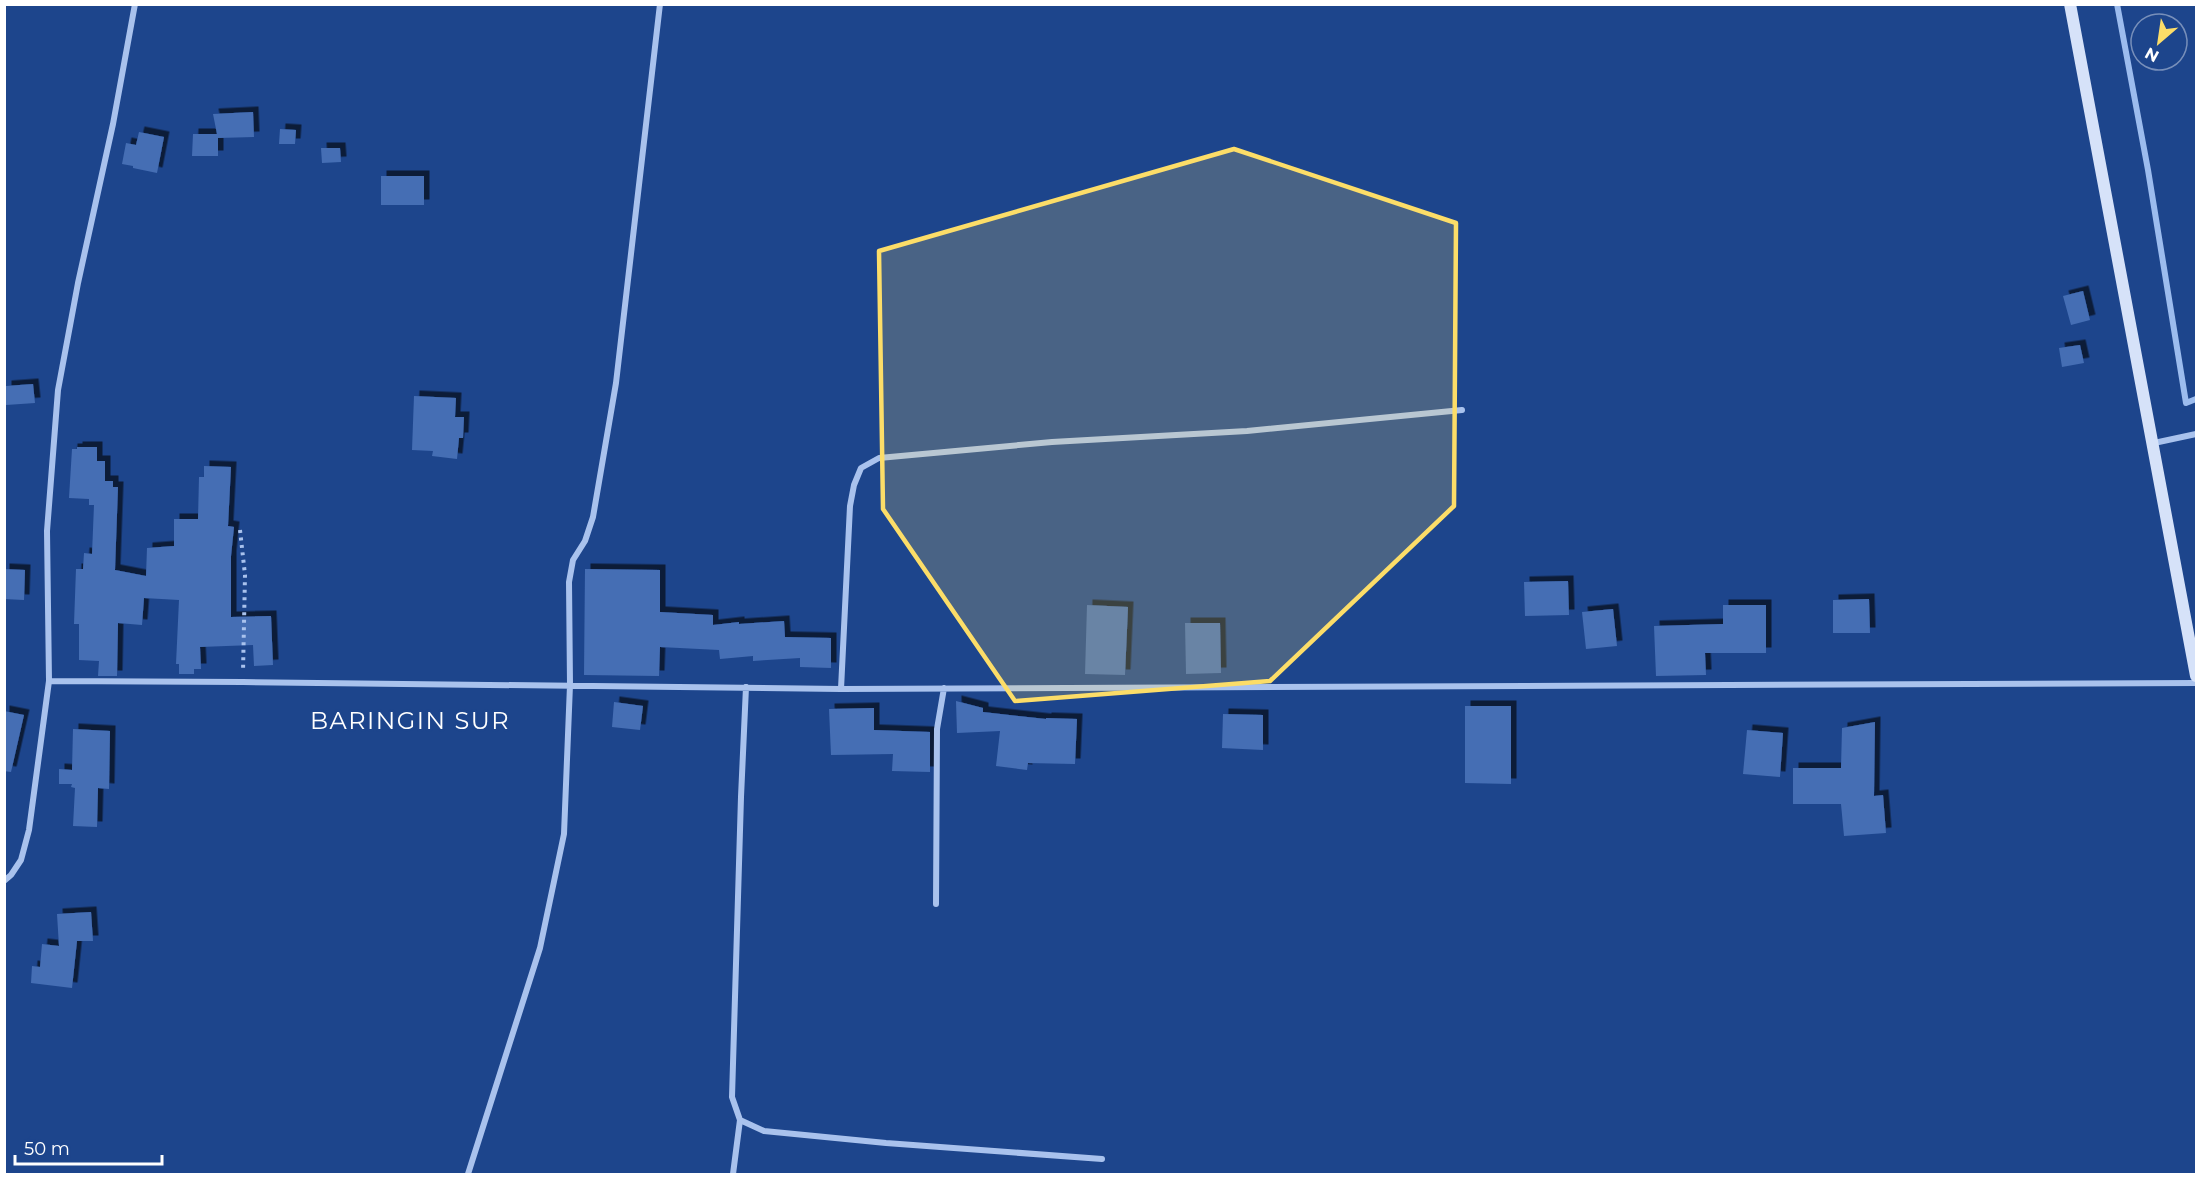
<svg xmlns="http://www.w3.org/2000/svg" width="2201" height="1179" font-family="Montserrat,sans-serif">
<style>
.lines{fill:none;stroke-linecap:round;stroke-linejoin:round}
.stream{stroke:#9cbcee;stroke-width:6}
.building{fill:#456eb4;filter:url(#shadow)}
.path{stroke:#a9c2ed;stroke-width:4;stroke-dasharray:3 4.5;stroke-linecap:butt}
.street{stroke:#a9c2ed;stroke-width:6}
.secondary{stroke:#d6e2f9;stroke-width:12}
.marked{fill:#fcdd68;fill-opacity:0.2;stroke:#fcdd68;stroke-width:4.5;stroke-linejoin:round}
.labels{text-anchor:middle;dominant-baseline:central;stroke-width:5;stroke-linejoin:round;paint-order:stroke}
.quarter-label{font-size:24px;letter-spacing:1.5px;fill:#fff;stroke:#1d458c}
</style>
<defs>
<filter id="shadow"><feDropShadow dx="5.5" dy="-5.5" stdDeviation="0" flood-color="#0009"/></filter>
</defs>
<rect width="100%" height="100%" fill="#1d458c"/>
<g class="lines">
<!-- stream -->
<path class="stream" d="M2117,4l31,166 38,233 10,-4"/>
</g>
<!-- building -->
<path class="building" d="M253,112l1,25 -36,1v18h-26l1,-22h24l-4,-20z
M280,129l16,1 -1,14h-16z
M139,132l25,5 -7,36 -24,-5v-2l-11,-2 4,-21 10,2z
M321,148h19l1,14 -19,1z
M381,176h43v29h-43z
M2083,291l7,29 -19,5 -8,-29z
M2080,345l4,18 -22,4 -3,-19z
M33,384l2,19 -29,2v-19z
M414,396l42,2 -1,19h9l-1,21h-4l-2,21 -25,-3 1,-5 -21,-1z
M77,447h20v14h8v20h8v6h5l-3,83 31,6 1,-28 27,-2v-27h24l1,-42h5v-11l27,1 -3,59 6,1 -3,29v61l40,-1 2,49 -19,1 -1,-21 -53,2 1,22h-7v5h-15v-10h-3l3,-64 -35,-2 -2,27 -24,-2 -1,53h-19l1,-15 -20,-1v-36h-5l2,-55h7l1,-16 8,1 2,-49h-5v-6l-20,-1 3,-49h5z
M4,569l21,1 -1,30 -20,-1z
M585,569l75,1v42l53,3v10l26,-3v2l45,-3 1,16 46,1v30l-31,-1v-9l-47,3v-5l-33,3 -1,-9 -59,-3 -1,29 -75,-1z
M1568,581l1,34 -44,1 -1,-34z
M1869,599l1,34h-37v-33z
M1087,605l41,2 -3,68 -40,-1z
M1723,605h43v48h-61l1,22 -50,1 -2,-50 69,-2z
M1613,609l4,37 -31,3 -4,-37z
M1185,623h35l1,50 -35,1z
M956,701l27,7v4l63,7v-1l31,1 -2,45 -47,-1 -1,7 -31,-4 4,-35 -43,2z
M614,702l29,4 -3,24 -28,-3z
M1465,706h46v78l-46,-1z
M874,708v22l56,2v40l-38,-1 1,-17 -62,1 -2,-46z
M4,711l20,4 -13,57 -7,-1z
M1223,714l40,1v35l-41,-2z
M1875,722l-1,74 9,-1 3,38 -42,3 -3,-32h-48v-36h48l1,-40z
M73,729l37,2 -1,58 -11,-1 -1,39 -24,-1 2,-38 -4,-1 1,-3h-13v-15l13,1z
M1747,730l36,3 -3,44 -37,-3z
M91,912l2,29h-16l-5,47 -41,-5 1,-17 8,1 2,-23 17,2 -2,-32z"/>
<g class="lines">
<!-- path -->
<path class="path" d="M240,530l5,45 -2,97"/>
<!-- street -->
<path class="street" d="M2154,443l42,-9
M49,681l194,1 598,7 1355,-6
M746,687l-5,110 -9,300 8,23 24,11 122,12 216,16
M841,689l9,-183 4,-21 7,-17 18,-10 173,-16 195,-11 215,-21
M4,881l7,-6 10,-15 8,-30 20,-149 -2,-150 11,-141 20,-107 35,-159 22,-120
M936,904l1,-175 7,-41
M468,1174l72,-226 24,-114 6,-149 -1,-103 4,-22 12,-19 8,-24 23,-134 44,-379
M733,1174l7,-54"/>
<!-- secondary -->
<path class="secondary" d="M2070,4l126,672"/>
</g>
<!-- marked area -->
<path class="marked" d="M1234,149l222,74 -2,283 -184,175 -255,20 -132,-192 -4,-258z"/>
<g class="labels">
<!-- quarter labels -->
<g class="quarter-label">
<text x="410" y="720">BARINGIN SUR</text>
</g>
</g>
<!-- border -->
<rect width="2201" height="1179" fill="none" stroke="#ffffff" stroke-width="12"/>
<!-- north arrow -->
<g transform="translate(2159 42) rotate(209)"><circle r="28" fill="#1d458c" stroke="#778fba" stroke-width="1.5"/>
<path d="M0-4.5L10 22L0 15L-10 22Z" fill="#fcdd68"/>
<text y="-9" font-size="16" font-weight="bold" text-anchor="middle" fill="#ffffff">N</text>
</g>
<!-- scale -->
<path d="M15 1155v9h147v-9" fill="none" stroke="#ffffff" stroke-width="3"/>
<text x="24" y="1155" font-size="18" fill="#ffffff" stroke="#1d458c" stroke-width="4.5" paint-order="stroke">50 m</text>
</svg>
